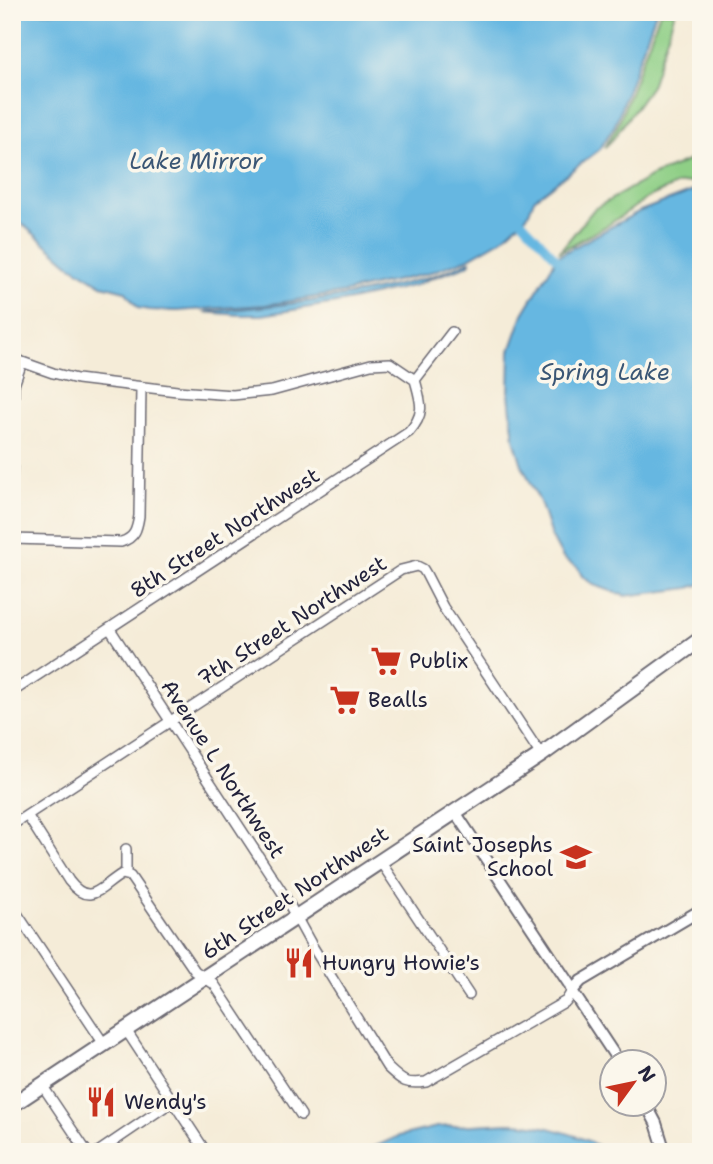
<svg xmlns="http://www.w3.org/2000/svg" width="713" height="1164" font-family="'Shantell Sans',sans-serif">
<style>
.green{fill:#8fcf86;stroke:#587860;stroke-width:2}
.water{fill:#66b7e1;stroke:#446c8e;stroke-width:2}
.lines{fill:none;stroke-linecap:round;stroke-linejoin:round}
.canal{stroke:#66b7e1;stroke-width:8}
.minor-casing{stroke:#6c6972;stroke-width:12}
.tertiary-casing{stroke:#6c6972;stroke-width:14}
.trunk-casing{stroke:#6c6972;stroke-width:18}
.minor{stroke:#fff;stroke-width:9}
.tertiary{stroke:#fff;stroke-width:10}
.trunk{stroke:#fff;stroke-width:14}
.labels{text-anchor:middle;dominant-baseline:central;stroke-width:7;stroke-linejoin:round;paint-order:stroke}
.street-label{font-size:21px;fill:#22223b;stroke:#fbf7ec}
.poi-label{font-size:21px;fill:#22223b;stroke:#fbf7ec;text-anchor:start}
.water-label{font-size:23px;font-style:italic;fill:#3a5675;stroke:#fbf7ec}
</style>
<rect width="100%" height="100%" fill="#fbf7ec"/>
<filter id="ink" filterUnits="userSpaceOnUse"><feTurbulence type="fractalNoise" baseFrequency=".0143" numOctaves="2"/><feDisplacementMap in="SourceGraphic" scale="14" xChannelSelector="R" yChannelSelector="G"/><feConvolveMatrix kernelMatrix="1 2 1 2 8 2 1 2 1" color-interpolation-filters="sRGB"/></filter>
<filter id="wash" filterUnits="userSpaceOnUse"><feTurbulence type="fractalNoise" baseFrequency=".00686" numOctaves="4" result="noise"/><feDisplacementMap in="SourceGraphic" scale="28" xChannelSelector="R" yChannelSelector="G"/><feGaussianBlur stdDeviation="1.57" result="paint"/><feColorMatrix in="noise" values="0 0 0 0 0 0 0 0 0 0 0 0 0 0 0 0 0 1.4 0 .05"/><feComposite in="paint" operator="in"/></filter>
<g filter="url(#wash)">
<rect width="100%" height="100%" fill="#f5ecd8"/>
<!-- green -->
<path class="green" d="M660,12h15l-24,74 -38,53 -9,9 14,-23z
M701,155v26l-23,3 -27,12 -43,29 -49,27 35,-43 58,-33z"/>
<!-- water -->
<path class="water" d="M12,12h644l-41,113 -16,25 -65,49 -6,16 -26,24 -35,20 -41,15 -84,19 -77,12 -89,6 -27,-1 -11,-2 -13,-17 -23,-6 -32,-20 -58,-50z
M701,188v396l-12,4 -64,8 -31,-11 -12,-9 -4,-8 -15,-10 -12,-22 -11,-34 -18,-37 -8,-26 -5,-45 1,-43 13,-37 35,-58 82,-45z
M470,261v2l-4,3 -37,13 -13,6 -74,17 -80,13h-21l-38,-3c74,-5 149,-14 222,-34 15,-4 30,-11 45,-17z
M509,1123c29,0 75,12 99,29h-245l36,-16 38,-9z"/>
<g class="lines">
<!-- canal -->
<path class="canal" d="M522,221l35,38"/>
</g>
</g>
<g filter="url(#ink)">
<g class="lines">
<!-- minor casing -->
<g class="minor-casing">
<path id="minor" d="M12,356l10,6 31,11 24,6 100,12 56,4 39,-4 99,-27 19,-1 25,17
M415,380l37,-48
M12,478l2,-93 8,-23
M12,539l109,3c14,-4 16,-13 18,-26l2,-129
M110,629l174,266 27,49 76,123c15,14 18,18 39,15l140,-81 6,-10
M12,692l397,-260c17,-19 12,-30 6,-52
M27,815l42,66c21,27 31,6 53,-7l8,2 65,95 19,13 87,131
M12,825l389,-255 16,-4 6,3 3,5 17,33 98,148
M126,849v26
M380,861l89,134
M12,906l92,138
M126,1030l78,119
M42,1085l45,67
M98,1152l75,-51"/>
</g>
<!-- tertiary casing -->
<g class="tertiary-casing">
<path id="tertiary" d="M455,812l114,172 3,7 47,71
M572,991l9,-10 120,-71
M646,1104l10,19 9,29"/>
</g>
<!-- trunk casing -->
<g class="trunk-casing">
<path id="trunk" d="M12,1105l529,-350 160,-116"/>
</g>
<!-- minor -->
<use href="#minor" class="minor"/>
<!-- tertiary -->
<use href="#tertiary" class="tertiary"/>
<!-- trunk -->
<use href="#trunk" class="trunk"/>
</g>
</g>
<!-- icons -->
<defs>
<g id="supermarket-bare" transform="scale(2.415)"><path d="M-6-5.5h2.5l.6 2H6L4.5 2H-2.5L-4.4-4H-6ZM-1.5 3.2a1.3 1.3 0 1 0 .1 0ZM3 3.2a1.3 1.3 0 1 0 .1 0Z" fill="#c8321e" stroke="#fbf7ec" stroke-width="2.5" paint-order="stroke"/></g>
<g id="school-bare" transform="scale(2.415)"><path d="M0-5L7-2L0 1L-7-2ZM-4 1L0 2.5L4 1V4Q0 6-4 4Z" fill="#c8321e" stroke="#fbf7ec" stroke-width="2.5" paint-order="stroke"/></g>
<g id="restaurant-bare" transform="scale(2.415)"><path d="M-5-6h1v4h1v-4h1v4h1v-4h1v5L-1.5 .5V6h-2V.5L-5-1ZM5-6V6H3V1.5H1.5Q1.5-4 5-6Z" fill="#c8321e" stroke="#fbf7ec" stroke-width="2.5" paint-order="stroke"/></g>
</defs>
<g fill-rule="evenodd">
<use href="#supermarket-bare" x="386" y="661"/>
<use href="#supermarket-bare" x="345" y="700"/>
<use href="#school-bare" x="576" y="857"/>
<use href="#restaurant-bare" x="299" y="963"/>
<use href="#restaurant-bare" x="101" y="1102"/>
</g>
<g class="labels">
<!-- street labels -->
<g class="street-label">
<text transform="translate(225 533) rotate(-33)">8th Street Northwest</text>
<text transform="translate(292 621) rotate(-33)">7th Street Northwest</text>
<text transform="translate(223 769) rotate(57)">Avenue L Northwest</text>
<text transform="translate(295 893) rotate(-34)">6th Street Northwest</text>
</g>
<!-- poi labels -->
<g class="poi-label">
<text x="409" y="661">Publix</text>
<text x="368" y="700">Bealls</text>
<text x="553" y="845" text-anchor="end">Saint Josephs<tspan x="553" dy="24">School</tspan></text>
<text x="322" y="963">Hungry Howie's</text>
<text x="124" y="1102">Wendy's</text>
</g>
<!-- water labels -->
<g class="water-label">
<text x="196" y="161">Lake Mirror</text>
<text x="605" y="372">Spring Lake</text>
</g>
</g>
<!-- margin -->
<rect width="713" height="1164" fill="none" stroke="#fbf7ec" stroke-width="42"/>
<!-- north arrow -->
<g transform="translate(633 1083) rotate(57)"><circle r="33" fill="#fbf7ec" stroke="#a4a2a5" stroke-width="2"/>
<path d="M0-5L12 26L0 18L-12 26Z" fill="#c8321e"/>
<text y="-10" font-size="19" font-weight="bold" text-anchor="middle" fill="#22223b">N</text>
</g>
</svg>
